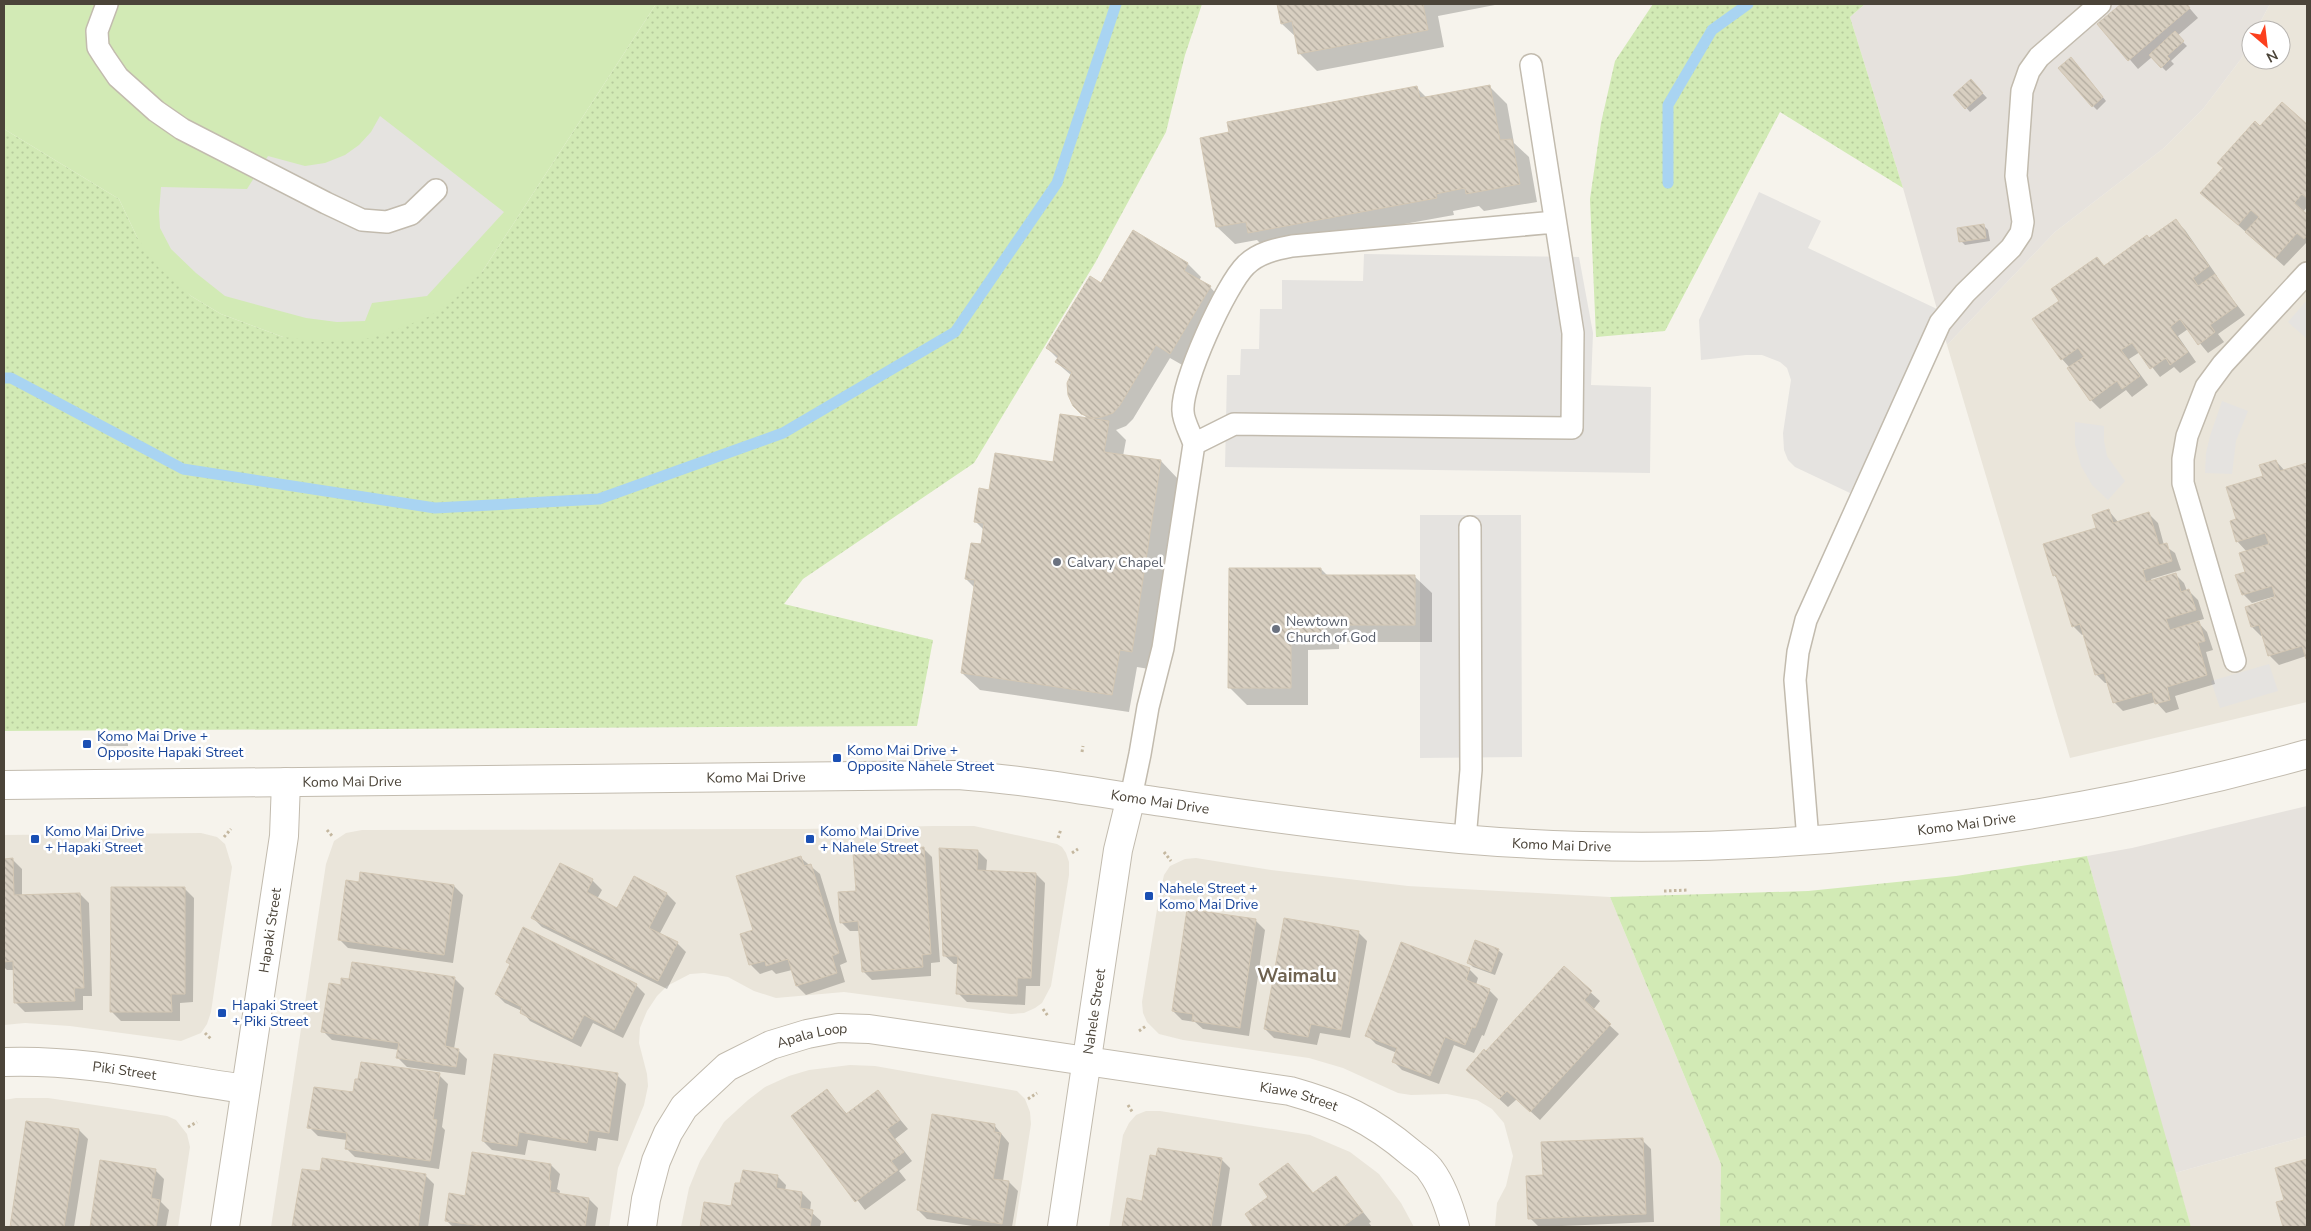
<svg xmlns="http://www.w3.org/2000/svg" width="2311" height="1231" font-family="'Nunito Sans',sans-serif">
<style>
.residential{fill:#eae5da}
.industrial{fill:#e6e2dd}
.grass{fill:url(#grass-dots)}
.forest{fill:url(#forest-crowns)}
.garden{fill:#d2eab5}
.parking{fill:#e5e3e0}
.shadow{fill:#0003}
.lines{fill:none;stroke-linecap:round;stroke-linejoin:round}
.stream{stroke:#a9d4f2;stroke-width:11}
.building{fill:url(#building-back-hatch);stroke:#d3c7b4}
.service-casing{stroke:#c2bbae;stroke-width:24}
.minor-casing{stroke:#c2bbae;stroke-width:30}
.tertiary-casing{stroke:#c2bbae;stroke-width:30}
.path{stroke:#c4b79f;stroke-width:3;stroke-dasharray:2.5 2.5;stroke-linecap:butt}
.service{stroke:#fff;stroke-width:21}
.minor{stroke:#fff;stroke-width:28}
.tertiary{stroke:#fff;stroke-width:28}
.worship-dot{fill:#6b7280;stroke:#fff;stroke-width:2}
.transit-dot{fill:#1a4fb4;stroke:#fff;stroke-width:2}
.labels{text-anchor:middle;dominant-baseline:central;stroke-width:5;stroke-linejoin:round;paint-order:stroke}
.worship-label{font-size:14px;fill:#5b616d;stroke:#fff;text-anchor:start}
.transit-label{font-size:14px;fill:#164399;stroke:#fff;text-anchor:start}
.street-label{font-size:14px;fill:#4b4439;stroke:#fff}
.district-label{font-size:19px;font-weight:bold;fill:#6e6250;stroke:#fff}
</style>
<defs>
<pattern id="grass-dots" width="8" height="8" patternUnits="userSpaceOnUse" patternTransform="scale(1.25)"><rect width="8" height="8" fill="#d2eab5"/><path d="M2 2h.1M6 6h.1" fill="none" stroke="#b6ca9c" stroke-width="1.8" stroke-linecap="round"/></pattern>
<pattern id="forest-crowns" width="20" height="18" patternUnits="userSpaceOnUse" patternTransform="scale(1.25)"><rect width="20" height="18" fill="#d2eab5"/><path d="M2 6a3 3 0 1 1 6 0M12 15a3 3 0 1 1 6 0" fill="none" stroke="#b6ca9c"/></pattern>
<pattern id="building-back-hatch" width="6" height="6" patternUnits="userSpaceOnUse" patternTransform="scale(1.25)"><rect width="6" height="6" fill="#d8cfc1"/><path d="M-1 5l2 2M0 0l6 6M5-1l2 2" fill="none" stroke="#b1aa9e"/></pattern>
</defs>
<rect width="100%" height="100%" fill="#f6f3ec"/>
<!-- residential -->
<path class="residential" d="M2270,4h37v698l-237,56 -123,-413 108,-113 109,-84 39,-39 38,-50 10,-19v20h30v-30h-25z
M933,826h41l83,18 5,3 4,6 3,9v13l-18,111 -9,17 -7,5 -11,5 -13,1 -167,-22 -68,6 -22,-7 -26,-14 -24,-4 -14,1 -23,12 -10,10 -10,15 -7,17 -1,15 8,31 1,12 -4,19 -26,63 -9,59h-338l55,-363 8,-23 12,-8 16,-3 443,-1z
M201,833l16,4 8,7 7,23 -21,145 -4,12 -6,9 -20,8 -111,-15 -45,-3 -21,2v-190z
M1196,858l75,12 137,16 202,11 111,267 -1,63h-225l2,-24 9,-17 7,-30 -9,-33 -12,-14 -15,-9 -30,-6 -36,1 -13,-2 -55,-25 -34,-10 -126,-18 -24,-6 -12,-12 -4,-9 -1,-11 17,-105 5,-22 6,-9 15,-7z
M850,1065l25,1 142,25 8,8 5,13 1,12 -16,103h-334l8,-39 11,-27 24,-39 24,-22 17,-13 24,-11 20,-6z
M16,1098h32l34,5 85,13 9,4 11,14 3,13 -12,80h-174v-127z
M1146,1111h14l150,24 40,17 29,22 22,29 13,24h-305l14,-92 6,-12 7,-8z
M2307,1136v91h-116l-16,-54z"/>
<!-- industrial -->
<path class="industrial" d="M1865,4h405l-14,26h-5v10l-10,19 -38,50 -39,39 -109,84 -108,113 -44,-157 -53,-171z
M2307,806v330l-132,37 -88,-317 45,-8z"/>
<!-- grass -->
<path class="grass" d="M656,4h546l-17,51 -19,77 -71,131 -121,200 -171,116 -19,25 149,36 -16,86 -913,5v-602l115,70 18,38 54,59 30,18 62,23 199,-65z
M1653,4h212l-15,13 53,171 -123,-76 -115,219 -69,6 -6,-138 11,-76 14,-62z"/>
<!-- forest -->
<path class="forest" d="M2087,856l104,371h-471l1,-63 -111,-267 198,-6 148,-15z"/>
<!-- garden -->
<path class="garden" d="M4,4h652l-174,268 -29,29 -25,16 -35,14 -31,9 -40,2 -39,-5 -62,-23 -30,-18 -33,-29 -21,-30 -18,-38 -115,-70z"/>
<!-- parking -->
<path class="parking" d="M380,116l124,96 -77,84 -55,7 -7,18 -28,1 -31,-4 -81,-22 -29,-23 -25,-24 -11,-21 -1,-16 2,-25 86,2 21,-33 37,10 20,-3 20,-8 14,-10 12,-13z
M1759,192l62,29 -13,27 129,61 -87,184 -55,-26 -7,-7 -4,-10 -1,-17 8,-53 -4,-12 -7,-6 -18,-7h-16l-45,5 -2,-40z
M1364,254l215,3 14,76 -2,52 60,2 -1,86 -425,-6 2,-92h13l1,-26h18l1,-40h22v-29l81,1z
M2307,300v39l-19,-17z
M2222,401l26,10 -12,30 -4,33 -27,-1 1,-20 4,-17z
M2075,422l29,4v15l3,15 18,25 -17,19 -16,-15 -11,-19 -6,-22z
M1420,515h101l1,242 -102,1z
M2269,664l9,27 -58,17 -9,-27z"/>
<!-- shadow -->
<path class="shadow" d="M1279,4h221l-62,12 6,31 -127,24 -17,-17 -3,-16 -15,-14z
M2122,4h64l12,14 -21,18 10,10 -16,15 3,3 -8,7 -14,-14 -14,12 -39,-45z
M2075,62l31,39 -9,9 -4,-4z
M1971,81l16,17 -17,14 -15,-17z
M1490,87l17,17 7,39 15,14 8,45 -53,9 -5,-5 -26,5 1,4 -188,34 -9,-9 -22,4 -18,-17 -16,-88 216,-51 10,10z
M2282,103l25,23v81l-4,5 4,4v26l-23,24 -73,-65 49,-74z
M2176,221l9,9 32,46 -2,1 30,38 -27,19 6,8 -16,11 -20,-24 -10,7 18,26 -16,11 -6,-6 -14,10 -20,-25 -11,7 19,26 -16,12 -6,-7 -26,19 -9,-9 -21,-32 -8,-9 -1,-58 36,-42 8,8z
M1984,226l4,4 2,11 -25,4 -4,-4z
M1133,232l55,32 13,13 -2,4 11,6 13,14 -39,65 -14,-8 -37,61 -7,7 -10,4 10,10 -3,16 38,5 17,18 -29,190 -12,-2 -8,45 -149,-22 -18,-17 13,-85 -9,-9 16,-34 2,-15 -9,-9 15,-30 64,-28 34,-44 -14,-14 -2,-29 -16,-14 2,-3 -11,-11 54,-64z
M2276,461l9,10 22,-7v195l-1,-3 -27,9 -9,-9 -7,-21 -2,1 -9,-9 -5,-19 30,-10 -1,-2 -24,7 -9,-9 4,-42 -10,-11 1,-21z
M2109,511l10,12 30,-9 9,9 6,22 11,8 6,17 -30,9 1,2 23,-7 9,9 3,8h2l9,9 6,19 -7,2 10,11 6,18 -7,2 9,32 -40,12 4,13 -13,4 -10,-11 -33,9 -9,-9 -6,-19h-3l-9,-9 -12,-40 -2,1 -9,-9 -14,-45 -5,-6 44,-46z
M1321,569l7,7h86l18,17v49h-93v7l-31,1v55h-61l-17,-17z
M123,735l5,4v7h-23l-4,-4z
M923,848l9,9 8,105 -9,1v13l-59,4 -9,-9 -3,-40h-10l-9,-9 16,-30z
M978,851l9,9 -1,12 50,2 9,9 -5,103h-14l-1,19 -58,-3 -9,-9 1,-29h-5l-10,-9z
M801,858l19,16 27,88 -7,3 5,17 -39,13 -9,-9 -5,-16 -16,4 -4,-4 -12,4 -9,-9 -9,-31 13,-3z
M4,860h9l9,9v27l58,-2 9,9 3,93h-9v14l-58,2 -9,-9 -1,-33h-8l-3,-3z
M560,864l33,17 9,9 -5,9 21,10 49,-15 9,9 -17,32 18,8 9,9 -19,37 -125,-62 -9,-9z
M454,886l9,9 -10,68 -105,-15 -9,-9z
M185,889l9,9 -1,104 -13,1v18h-59l-9,-9z
M1256,921l9,9 -16,106 -46,-7 -8,-7 -13,-2 -9,-9z
M1358,932l9,9 -17,97 -30,-5 -3,12 -43,-7 -9,-9z
M1498,950l5,4 -8,21 -22,-8 -4,-4z
M507,961l129,24 9,9 -22,44 -30,-15 -12,24 -51,-26 -8,-10 -17,-8 -9,-9 15,-29z
M1564,968l36,33 -7,9 26,24 -79,86 -23,-21 -9,8 -32,-29 10,-26z
M1469,969l9,9 -2,7 13,5 9,9 -14,37 -2,-1 -8,18 -20,-8 -15,39 -37,-14 -9,-9 4,-8 -21,-9 -9,-9z
M455,979l9,9 -10,61 4,1 9,9 -2,16 -58,-8 -9,-9 1,-8 -67,-10 -9,-9 19,-45 8,-5z
M439,1075l9,9 -6,43 3,3 -6,39 -84,-12 -9,-9 1,-8 -29,-4 -9,-9z
M617,1075l9,9 -8,57 -20,-3 -2,13 -68,-11 -3,15 -33,-5 -9,-9z
M827,1091l20,23 30,-22 31,37 -13,10 17,22 -13,10 7,9 -41,30 -72,-94z
M27,1123l52,7 9,9 -14,88h-63z
M994,1125l15,18 -6,38 6,1 9,9 -6,36h-33l-52,-8 -9,-9z
M1642,1140l9,9 3,73 -115,5 -9,-9 14,-42z
M1221,1159l9,9 -9,59h-98l5,-28 15,3z
M2307,1160v67h-22l-7,-24 8,-3 -9,-31z
M101,1162l54,8 9,9 -3,23 8,8 -3,17h-75z
M1288,1164l26,30 22,-16 35,44 -2,1 3,4h-116l-9,-13 23,-17z
M551,1165l9,9 -3,15 3,2 -1,4 30,4 9,9 -3,19h-142l-7,-7 20,-23z
M303,1170l18,3 104,2 9,9 -6,43h-134z
M777,1176l9,9 -1,6 17,2 9,9 -1,9 11,10 -1,6h-119l4,-24 27,4 9,-22z"/>
<g class="lines">
<!-- stream -->
<path class="stream" d="M1668,183v-78l44,-75 36,-26
M4,378h7l172,91 252,39 164,-9 184,-66 172,-101 102,-149 59,-179"/>
</g>
<!-- building -->
<path class="building" d="M1277,4h146l5,26 -130,24 -6,-33 -11,3z
M2121,4h66l3,4 -62,53 -31,-37z
M2175,31l9,10 -17,15 3,3 -9,9 -12,-13z
M2071,57l32,40 -11,10 -34,-39z
M1971,79l12,14 -18,16 -12,-14z
M1490,85l10,55 12,-1 8,45 -54,10 -1,-6 -29,6 1,4 -189,35 -2,-11 -30,5 -16,-89 29,-6 -2,-10 190,-36 3,12z
M2282,102l25,22v23l-2,2 2,2v47l-5,-4 -8,9 13,11v21l-3,4 -7,-6 -22,25 -30,-26 14,-15 -8,-7 -13,15 -38,-32 23,-25 -6,-5 38,-42 5,5z
M2176,219l33,47 -16,12 5,8 17,-12 22,32 -27,19 5,7 -17,13 -18,-26 -10,8 18,25 -18,13 -4,-7 -16,11 -18,-26 -11,7 19,26 -18,13 -5,-8 -27,20 -23,-33 17,-11 -6,-9 -17,12 -29,-41 27,-18 -8,-12 46,-32 7,9 43,-31 2,3z
M1984,224l2,14 -27,4 -2,-14z
M1133,230l55,33 -4,8 27,15 -41,68 -14,-9 -36,60 -7,8 -11,4 -10,1 -11,-4 -8,-8 -5,-11 -1,-12 5,-11 -17,-10 4,-6 -13,-8 44,-72 11,7z
M1060,414l49,7 -5,31 57,8 -29,192 -12,-2 -8,45 -151,-22 14,-93 -10,-1 6,-36 10,1 3,-21 -10,-1 5,-34 10,2 6,-37 58,9z
M2276,460l4,11 27,-8v196h-1l-4,-13 -34,10 -9,-31 -8,2 -6,-20 30,-10 -3,-11 -30,9 -7,-20 10,-3 -6,-19 30,-9 -4,-11 -29,9 -6,-21 6,-2 -10,-32 37,-11 -4,-11z
M2109,509l4,14 36,-11 10,33 8,-2 5,18 -29,9 3,12 30,-9 5,19 8,-3 7,21 -30,9 4,11 29,-9 6,20 -7,2 9,32 -40,12 3,13 -15,4 -3,-12 -39,11 -9,-30 -9,2 -15,-51 -8,3 -16,-52 -3,1 -10,-32 53,-16 -4,-13z
M1229,568h92v7h94v50h-92l-1,7 -31,1v55h-63z
M100,733h24v9h-24z
M924,847l7,107 -9,1 1,12 -61,5 -4,-51 -18,2 -2,-31 18,-1 -3,-38z
M939,848l39,2 -1,20 59,3 -5,105h-14v18l-61,-2 2,-38h-15z
M801,856l3,10 7,-2 28,89 -7,3 5,17 -41,13 -8,-27 -22,7 -1,-5 -16,4 -9,-31 13,-4 -17,-54z
M13,858l1,37 66,-2 4,95h-10l1,13 -61,2 -1,-42 -9,1v-103z
M560,863l33,16 -6,13 30,16 17,-32 33,17 -18,35 29,14 -20,39 -127,-63z
M360,872l94,13 -10,70 -106,-15 8,-60 13,2z
M111,887h74v107h-14l1,18h-62z
M1187,909l69,10 -16,109 -48,-7 1,-7 -21,-3z
M1284,918l75,13 -18,99 -30,-6 -3,13 -44,-8z
M523,927l114,57 -23,46 -30,-15 -12,24 -52,-26 2,-6 -27,-13 15,-30 -4,-2z
M1475,940l24,9 -8,23 -24,-9z
M1401,942l69,26 -4,12 24,9 -15,39 -3,-1 -7,18 -20,-8 -15,39 -38,-14 5,-14 -32,-12z
M352,962l103,15 -10,69 14,3 -3,18 -60,-9 3,-15 -78,-11 8,-49 12,2v-7l8,1z
M1564,966l28,25 -8,9 27,24 -81,88 -23,-21 -8,8 -33,-29 18,-21 2,2z
M494,1054l124,19 -9,60 -20,-3 -2,13 -68,-11 -2,14 -35,-5z
M361,1062l79,11 -7,46 4,1 -7,41 -85,-12 2,-16 -40,-5 7,-41 39,5 2,-13h3z
M827,1089l19,25 32,-24 22,30 -13,9 17,23 -13,9 7,9 -43,32 -64,-86z
M932,1114l63,10 -1,8 7,1 -8,46 16,2 -7,43 -85,-14z
M26,1121l53,8 -15,98h-54z
M1643,1138l3,76 -118,5 -2,-43 17,-1 -2,-33z
M1158,1148l64,10 -11,69h-89l5,-29 15,3 8,-46 6,1z
M472,1152l79,12 -2,16 2,1 -1,11 39,6 -4,29h-97l-43,-6 4,-28 16,3z
M322,1158l104,16 -8,53h-126l10,-58 18,2z
M2307,1159v68h-24l-7,-25 8,-2 -9,-32z
M100,1160l56,9 -5,29 9,2 -4,27 -10,-2v2h-56z
M1288,1163l25,30 23,-17 27,36 -21,15h-88l-9,-13 23,-17 -9,-13z
M743,1170l35,5 -2,13 26,4 -2,16 13,2 -3,17h-110l4,-25 27,4 4,-23h5z"/>
<g class="lines">
<!-- service casing -->
<g class="service-casing">
<path id="service" d="M107,4l-10,27 1,16 7,11 13,19 38,34 26,18 144,74 36,17 25,2 24,-8 25,-24
M1194,444l40,-20 338,4 1,-95 -42,-268
M2235,661l-52,-178v-24l4,-23 19,-49 17,-23 84,-91
M1131,797l9,-43 8,-47 15,-59 31,-204c-3,-10 -11,-23 -11,-33 -2,-28 43,-127 63,-146 12,-12 30,-16 46,-19l263,-24
M1465,839l6,-69 -1,-243
M1808,840l-13,-160 3,-28 8,-32 134,-297 25,-30 46,-45 10,-15 2,-11 -7,-46 6,-85 7,-20 10,-14 61,-53"/>
</g>
<!-- minor casing -->
<g class="minor-casing">
<g id="minor">
<path id="s1" d="M4,1062c80,-3 162,16 241,27"/>
<path id="s2" d="M642,1227l4,-28 10,-38 12,-28 16,-26 43,-40 44,-22 36,-11 31,-6 31,1 421,62c50,14 81,28 121,62 7,6 16,11 20,18 12,16 19,38 24,56"/>
</g>
</g>
<!-- tertiary casing -->
<g class="tertiary-casing">
<g id="tertiary">
<path id="s3" d="M4,785l954,-10c69,5 136,17 204,27 99,15 198,28 298,37 280,24 577,-10 847,-85"/>
<path id="s4" d="M225,1227l59,-391 2,-54"/>
<path id="s5" d="M1062,1227l56,-377 13,-53"/>
</g>
</g>
<!-- path -->
<path class="path" d="M1082,752l1,-6
M327,830l6,7
M224,837l7,-8
M1058,838l3,-9
M1164,852l7,9
M1072,853l6,-4
M1664,891l25,-1
M1043,1009l5,7
M1139,1031l7,-5
M205,1033l7,7
M1028,1099l9,-6
M1128,1105l5,8
M188,1127l9,-5"/>
<!-- service -->
<use href="#service" class="service"/>
<!-- minor -->
<use href="#minor" class="minor"/>
<!-- tertiary -->
<use href="#tertiary" class="tertiary"/>
</g>
<!-- markers -->
<g class="worship-dot">
<circle cx="1057" cy="562" r="5"/>
<circle cx="1276" cy="629" r="5"/>
</g>
<g class="transit-dot">
<rect x="82" y="739" width="10" height="10" rx="2.5"/>
<rect x="832" y="753" width="10" height="10" rx="2.5"/>
<rect x="30" y="834" width="10" height="10" rx="2.5"/>
<rect x="805" y="834" width="10" height="10" rx="2.5"/>
<rect x="1144" y="891" width="10" height="10" rx="2.5"/>
<rect x="217" y="1008" width="10" height="10" rx="2.5"/>
</g>
<g class="labels">
<!-- worship labels -->
<g class="worship-label">
<text x="1067" y="562">Calvary Chapel</text>
<text x="1286" y="621">Newtown<tspan x="1286" dy="16">Church of God</tspan></text>
</g>
<!-- transit labels -->
<g class="transit-label">
<text x="97" y="736">Komo Mai Drive +<tspan x="97" dy="16">Opposite Hapaki Street</tspan></text>
<text x="847" y="750">Komo Mai Drive +<tspan x="847" dy="16">Opposite Nahele Street</tspan></text>
<text x="45" y="831">Komo Mai Drive<tspan x="45" dy="16">+ Hapaki Street</tspan></text>
<text x="820" y="831">Komo Mai Drive<tspan x="820" dy="16">+ Nahele Street</tspan></text>
<text x="1159" y="888">Nahele Street +<tspan x="1159" dy="16">Komo Mai Drive</tspan></text>
<text x="232" y="1005">Hapaki Street<tspan x="232" dy="16">+ Piki Street</tspan></text>
</g>
<!-- street labels -->
<g class="street-label">
<text stroke="none"><textPath href="#s3" startOffset="752">Komo Mai Drive</textPath></text>
<text stroke="none"><textPath href="#s3" startOffset="348">Komo Mai Drive</textPath></text>
<text stroke="none"><textPath href="#s3" startOffset="1158">Komo Mai Drive</textPath></text>
<text stroke="none"><textPath href="#s3" startOffset="1968">Komo Mai Drive</textPath></text>
<text stroke="none"><textPath href="#s3" startOffset="1562">Komo Mai Drive</textPath></text>
<text stroke="none"><textPath href="#s4" startOffset="300">Hapaki Street</textPath></text>
<text stroke="none"><textPath href="#s5" startOffset="218">Nahele Street</textPath></text>
<text stroke="none"><textPath href="#s2" startOffset="279">Apala Loop</textPath></text>
<text stroke="none"><textPath href="#s1" startOffset="121">Piki Street</textPath></text>
<text stroke="none"><textPath href="#s2" startOffset="772">Kiawe Street</textPath></text>
</g>
<!-- district labels -->
<g class="district-label">
<text x="1297" y="976">Waimalu</text>
</g>
</g>
<!-- border -->
<rect width="2311" height="1231" fill="none" stroke="#4b4439" stroke-width="10"/>
<!-- north arrow -->
<g transform="translate(2266 45) rotate(152)"><circle r="24" fill="#ffffff" stroke="#b7b4b0"/>
<path d="M0-4L9 19L0 12L-9 19Z" fill="#fc3f1d"/>
<text y="-8" font-size="14" font-weight="bold" text-anchor="middle" fill="#4b4439">N</text>
</g>
</svg>
